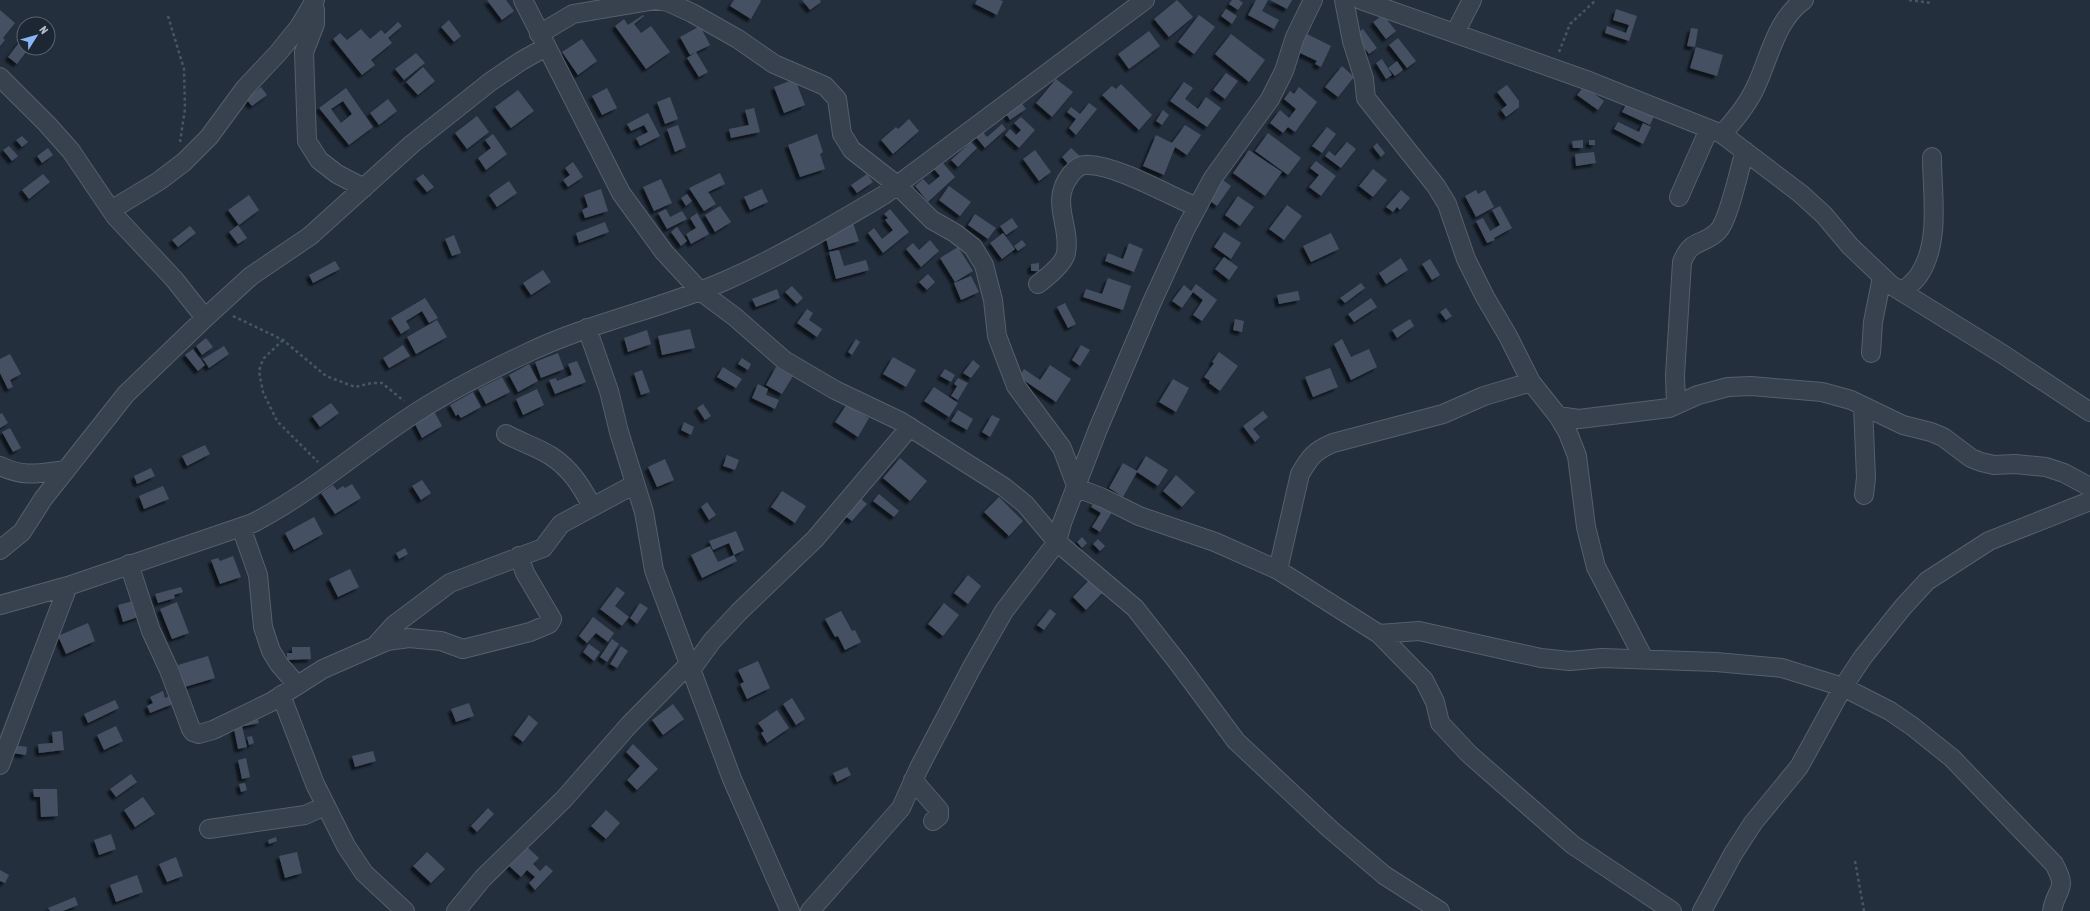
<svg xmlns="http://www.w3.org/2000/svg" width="2090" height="911" font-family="'Asap Condensed',sans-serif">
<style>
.building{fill:#455162;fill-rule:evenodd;filter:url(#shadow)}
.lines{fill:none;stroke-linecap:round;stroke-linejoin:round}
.minor-casing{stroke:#565f6c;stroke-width:20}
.path{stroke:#44595c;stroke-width:2.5;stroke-dasharray:3 3;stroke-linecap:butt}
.minor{stroke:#38414e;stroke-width:18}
</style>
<defs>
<filter id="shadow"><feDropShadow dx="-3.5" dy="3.5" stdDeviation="1" flood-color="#0009"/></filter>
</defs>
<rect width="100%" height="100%" fill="#242f3e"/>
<!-- building -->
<path class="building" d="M487,0h19l8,11 -12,9z
M734,0h26l1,1 -10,18 -21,-13z
M802,0h18l1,2 -11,8z
M977,0h23l3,1 -6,14 -22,-11z
M1177,0l16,17 -24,20 -15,-18z
M1232,0h7l4,3 -5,7 -9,-6z
M1256,0h12l-6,11 17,9 -5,9 -26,-14z
M1270,0h22l-5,9z
M1226,9l11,7 -5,8 -11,-8z
M1616,9l21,7 -8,25 -24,-8 2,-7 19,7 3,-8 -16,-5z
M0,10l15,13 -12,15 2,2 -5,6z
M643,15l1,1 -10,8 7,9 10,-7 19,26 -24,17 -31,-43 9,-7 4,6z
M1199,15l16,12 -21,27 -16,-12z
M1383,15l13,16 -10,8 -13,-17z
M449,20l12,16 -7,6 -13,-15z
M398,22l4,4 -14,12 4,5 -21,17 4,5 -13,10 -29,-36 7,-6 7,7 14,-11 9,10 11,-9 4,4z
M700,26l10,19 -20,10 -10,-18z
M1691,28l7,1 -3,18 -8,-1z
M1363,29l14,19 -8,6 -14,-19z
M1149,31l11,15 -31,23 -11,-15z
M1231,34l34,26 -16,22 -34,-28z
M1307,34l24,12 -10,21 -6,-3 2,-3 -19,-9z
M24,36v12h5l-12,16 -9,-7z
M1398,38l18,23 -9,7 -18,-23z
M582,39l15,22 -19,14 -16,-23z
M1696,47l27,8 -6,21 -27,-8z
M696,52l12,20 -9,5 -12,-19z
M416,53l9,10 -21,17 -9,-11z
M1382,59l10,16 -6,4 -10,-16z
M1397,61l6,9 -8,6 -7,-8z
M1342,66l12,11 -16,20 -13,-10z
M423,67l12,14 -17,14 -12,-13z
M1226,73l12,8 -13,18 -12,-9z
M795,79l10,26 -21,8 -10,-26z
M1056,79l17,13 -21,25 -16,-14z
M1184,82l9,6 -8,11 13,10 8,-12 15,11 -14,19 -37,-26z
M1121,84l31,31 -13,15 -37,-35 10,-9 4,3z
M1507,85l12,16v6l-13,10 -5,-7 6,-5 -10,-13z
M1584,86l20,15 -6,9 -21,-15z
M261,87l6,8 -15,11 -6,-7z
M1299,87l18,15 -22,30 -7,-5 -5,6 -13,-10 10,-13 9,8 7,-9 -12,-10 6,-8 4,3z
M346,88l27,39 -24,18 -30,-37zM343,101l9,13 -11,9 -10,-14z
M607,88l10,20 -15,7 -10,-19z
M518,90l16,21 -23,17 -16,-21z
M670,97l8,22 -13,5 -8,-22z
M388,99l9,12 -18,14 -9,-12z
M1020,101l6,8 -16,11 -5,-8z
M1628,101l27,13 -5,11 -28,-13z
M1089,103l8,6 -21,26 -7,-7 7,-9 -9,-7 4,-5 9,7z
M754,108l6,24 -29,6 -2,-9 20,-4 -4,-15z
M1163,110l6,5 -7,10 -6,-4z
M648,113l12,23 -20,10 -4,-8 12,-6 -4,-7 -13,6 -4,-7z
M477,116l12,16 -22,17 -12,-16z
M1021,117l14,13 -16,18 -14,-13 5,-6 6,6 5,-5 -7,-7z
M909,119l10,12 -26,23 -12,-14 15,-13 2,2z
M1618,122l21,10 4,-9 8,4 -8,17 -29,-15z
M1002,124l4,5 -21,19 -10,-12 7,-5 5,6z
M678,125l8,22 -11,5 -8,-23z
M1185,125l16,10 -14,20 -12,-8 -11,28 -21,-9 13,-31 16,8z
M1327,127l9,7 -14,19 -10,-7z
M1268,133l33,25 -13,17 -33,-24z
M493,134l14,20 -21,16 -8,-12 13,-10 -6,-8z
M817,134l6,18 -3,2 5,15 -25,8 -12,-32z
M22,136l6,6 -6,5 -6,-7z
M1583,140v8h-10l-1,-7z
M1589,140h6v5h-6z
M971,142l6,6 -19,19 -7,-7z
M1347,142l9,7 -15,19 -16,-12 4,-5 6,5z
M1377,143l8,10 -4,4 -8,-10z
M9,146l9,10 -6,5 -9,-11z
M48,148l5,7 -11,8 -5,-7z
M1071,148l10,9 -10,10 -9,-10z
M1035,150l16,22 -12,9 -16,-22z
M1249,150l33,22 -17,24 -32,-23z
M1594,152l2,11 -20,3 -1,-12z
M1316,161l20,15 -15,20 -12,-9 10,-12 -9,-7z
M573,162l10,15 -15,10 -5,-7 7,-5 -5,-7z
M942,162l13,15 -27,25 -13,-16 8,-7 6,6 11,-9 -6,-7z
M1373,169l14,11 -14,17 -14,-11z
M720,173l5,11 -17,8 8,12 -12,7 -15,-23z
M43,174l7,8 -21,17 -7,-9z
M423,174l11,13 -7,5 -11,-13z
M867,174l6,8 -16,11 -6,-8z
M1220,178l11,8 -14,20 -11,-8z
M661,179l11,24 -18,8 -11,-24z
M509,181l8,12 -20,14 -8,-12z
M949,186l22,16 -11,14 -21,-16z
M601,189l7,22 -23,7 -3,-8 6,-3 -4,-12z
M762,189l6,13 -18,8 -6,-13z
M1401,190l9,8 -10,12 -3,-3 -4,5 -7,-5z
M1476,190l2,4 7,-4 9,17 -18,10 -11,-21z
M687,194l5,7 -6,5 -5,-8z
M249,195l10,15 -20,15 -11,-15z
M1238,196l16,11 -14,19 -15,-11z
M1287,205l15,11 -18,24 -15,-11z
M720,206l11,16 -16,10 -10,-17z
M1500,206l12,22 -18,10 -4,-7 10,-6 -8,-15z
M666,209l4,8 12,-6 5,8 -20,10 -9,-16z
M890,209l19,23 -26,21 -15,-20 6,-5 8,11 11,-9 -8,-10 3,-2 -4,-4z
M697,213l12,21 -18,10 -5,-10 10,-6 -6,-10z
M975,214l21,14 -8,11 -20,-14z
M1012,218l6,9 -12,8 -6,-9z
M1483,218l12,22 -8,3 -11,-22z
M605,222l4,10 -30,11 -3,-10z
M853,223l6,18 -30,9 -4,-15z
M238,225l9,13 -9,6 -9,-12z
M190,226l6,7 -18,14 -6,-7z
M677,227l10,14 -6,5 -10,-14z
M1224,232l17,11 -10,16 -17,-12z
M1003,233l12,16 -13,10 -12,-16z
M1331,233l8,16 -28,13 -8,-16z
M454,235l7,18 -9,3 -7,-17z
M930,240l9,11 -18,16 -15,-18 7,-6 6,7z
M1022,240l4,5 -8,6 -4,-5z
M1129,243l14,6 -9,23 -29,-11 3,-8 15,6z
M958,247l15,24 -18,11 -15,-24z
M839,250l5,16 22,-6 3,10 -33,9 -7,-27z
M1224,257l14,10 -9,13 -14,-11z
M1401,258l7,12 -22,14 -7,-11z
M1430,259l10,16 -8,5 -10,-16z
M335,261l5,8 -27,14 -4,-8z
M1039,263v8h-8v-7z
M543,270l8,12 -20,13 -8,-12z
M928,274l7,8 -8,8 -8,-8z
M971,276l8,16 -18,8 -7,-17z
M1108,278l23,8 -8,24 -40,-13 3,-8 16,5z
M1361,283l4,5 -20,15 -5,-5z
M1196,284l21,16 -15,21 -9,-6 10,-15 -10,-8 -11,16 -10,-7 12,-16 7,6z
M792,286l11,12 -6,6 -12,-12z
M777,289l3,9 -24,9 -4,-8z
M1298,291l2,9 -21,4 -2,-9z
M425,298l13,20 -9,5 -7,-12 -16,10 4,7 -9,6 -10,-16z
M1371,298l6,9 -23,15 -6,-8z
M1065,303l11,21 -8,4 -11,-21z
M1446,308l6,8 -6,4 -6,-8z
M807,309l6,4 -4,7 13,9 -5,8 -20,-14z
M1235,319l9,2 -2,11 -9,-2z
M1410,319l4,7 -17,12 -5,-8z
M437,320l10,17 -31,17 -9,-17z
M690,329l5,19 -33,7 -4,-19z
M647,330l4,14 -23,8 -4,-14z
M206,338l7,9 -11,8 -6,-9z
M856,339l4,3 -8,13 -4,-3z
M1342,339l9,18 18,-8 8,18 -26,13 -17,-36z
M403,345l7,11 -21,12 -6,-10z
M1081,345l9,5 -10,16 -8,-6z
M224,346l5,8 -20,14 -6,-9z
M193,349l12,16 -7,6 -13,-16z
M1219,352l19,14 -18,25 -11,-8 1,-2 -6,-4 10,-14 -2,-1z
M558,353l6,16 -23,9 -6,-16z
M10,354l11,20 -11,6 3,7 -5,2 -8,-16v-14z
M893,357l23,13 -10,17 -23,-13z
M742,358l9,6 -3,6 -10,-6z
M973,360l7,6 -9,12 -8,-5z
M577,361l9,21 -31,12 -6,-14 7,-2 1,3 15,-6 -4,-11z
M529,364l9,17 -20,11 -9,-17z
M1050,365l21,14 -15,23 -37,-25 5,-8 16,11z
M723,367l19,12 -6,9 -19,-11z
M776,367l17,9 -11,18 -16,-9z
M1330,368l8,19 -25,10 -8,-20z
M945,369l10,6 -4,7 -11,-6z
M642,370l8,22 -9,3 -7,-22z
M502,377l8,15 -24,12 -8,-15z
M958,378l10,5 -10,17 -7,-4 6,-10 -3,-2z
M1173,379l16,9 -13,24 -17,-10z
M758,384l10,5 -2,6 13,5 -4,9 -23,-11z
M934,387l24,16 -9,14 -25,-16z
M537,389l7,16 -21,10 -7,-16z
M473,392l8,15 -20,11 -3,-4 -2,2 -6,-11z
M331,403l8,10 -19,14 -8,-11z
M703,404l8,12 -6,4 -8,-12z
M847,404l22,14 -11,19 -23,-15z
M958,410l15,9 -6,11 -16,-9z
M434,411l8,15 -20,12 -8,-16z
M1263,411l5,6 -15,12 7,8 -5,5 -12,-16z
M2,413l6,10 -8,5v-14z
M992,415l8,4 -10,18 -8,-5z
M684,422l10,5 -3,8 -10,-5z
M10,428l11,20 -8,4 -11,-20z
M205,445l5,9 -23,12 -5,-10z
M727,455l12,5 -4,10 -12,-4z
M1146,456l22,14 -10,16 -21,-14 -14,25 -14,-9 14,-25 14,8z
M900,458l27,23 -17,20 -27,-23z
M665,459l9,21 -17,7 -9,-20z
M151,468l4,8 -18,8 -3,-8z
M1176,475l19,17 -13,15 -19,-16z
M422,480l9,13 -10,7 -9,-14z
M352,484l9,14 -26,16 -14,-21 12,-8 4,5 6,-4 2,2z
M163,486l6,13 -25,10 -5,-13z
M782,491l24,15 -11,17 -24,-16z
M879,494l20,17 -5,6 -21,-16z
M999,497l24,24 -14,15 -25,-24z
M860,498l7,6 -15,17 -7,-5z
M1095,501l17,11 -12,20 -8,-5 9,-14 -10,-6z
M707,502l9,13 -7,5 -8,-13z
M314,517l9,17 -29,16 -9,-17z
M736,531l8,19 -10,5 -5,-12 -16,7 -4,-9z
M1082,537l5,6 -5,5 -5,-6z
M1098,539l7,7 -5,5 -7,-7z
M710,546l8,16 16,-7 3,6 -35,17 -11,-23z
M405,548l3,6 -9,5 -3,-6z
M233,556l8,21 -21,7 -9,-24 7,-2 2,3z
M350,569l9,18 -21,10 -9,-18z
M968,575l13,11 -13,18 -14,-11z
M1091,578l13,13 -18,19 -13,-13z
M181,587l2,5 -9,3 1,3 -17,5 -3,-9z
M617,587l8,6 -10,13 14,11 -7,9 -22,-17z
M137,600l4,16 -18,6 -5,-17z
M177,602l12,31 -17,6 -12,-30z
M640,603l8,5 -11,16 -7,-6z
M944,603l15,12 -16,21 -15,-12z
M1050,609l6,5 -12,16 -7,-5z
M841,611l11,20 3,-1 6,12 -16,8 -7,-14 -3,1 -10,-18z
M593,617l21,16 -6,9 -12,-9 -9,10 -8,-7z
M88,623l7,18 -29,13 -8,-18z
M612,639l7,5 -12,18 -7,-5z
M589,644l11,8 -6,9 -11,-9z
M621,646l7,5 -11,17 -7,-4z
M292,647h18l1,12 -24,1v-7h5z
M208,656l7,22 -30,9 -7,-22z
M758,661l12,27 -23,11 -7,-15 4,-2 -6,-12z
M163,691l2,7 5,-2 3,8 -23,9 -3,-7 6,-3 -3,-6z
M792,698l13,21 -9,6 -13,-21z
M115,700l4,8 -31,15 -4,-9z
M469,703l5,13 -18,6 -5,-13z
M673,704l11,15 -21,16 -11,-15z
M777,710l12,18 -22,15 -6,-10 3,-2 -6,-8z
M529,715l9,8 -15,19 -9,-7z
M257,716l2,7 -14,3 -2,-7z
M241,722l6,25 -9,2 -5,-25z
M116,726l7,15 -19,9 -7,-15z
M62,731l2,19 -25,3 -1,-9 15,-1 -1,-11z
M252,736l2,7 -5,2 -2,-8z
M633,744l25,25 -21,21 -10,-10 13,-14 -14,-14z
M13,745l14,2 -1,8 -14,-2z
M373,751l3,10 -21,6 -3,-11z
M246,758l4,19 -8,2 -4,-19z
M847,767l4,8 -14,7 -4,-9z
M131,774l6,8 -21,15 -6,-8z
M245,783l2,7 -6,2 -2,-8z
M33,789h24l1,27 -17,1 -1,-20h-6z
M143,797l12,17 -20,13 -11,-17z
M488,808l6,6 -17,18 -6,-6z
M606,810l14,13 -14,16 -15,-13z
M111,834l5,15 -17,6 -5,-15z
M276,837l1,4 -8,3 -1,-4z
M525,845l14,13 -6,6 7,7 6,-6 7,6 -18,19 -6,-7 6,-6 -8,-7 -6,7 -14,-13z
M297,852l5,21 -17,5 -6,-22z
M427,852l18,17 -14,14 -18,-17z
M176,857l7,19 -16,6 -8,-18z
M0,870l9,5 -4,8 -5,-2z
M137,875l6,17 -27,10 -6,-17z
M75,897l3,8 -15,6h-13l-2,-3z"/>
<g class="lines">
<!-- minor casing -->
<g class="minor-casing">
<path id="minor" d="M523,0l98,193 43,59 36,39 35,26 49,43 51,30 65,31 104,66 21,17 32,38 78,66 44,56 57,77 94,88 54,46 56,36
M1344,0l8,41 12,38 2,19 70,88 11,18 19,55 19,38 23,39 23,46 27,34 10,17 9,23 9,71 10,40 48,92
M1361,0l228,81 133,53 79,60 23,21 26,31 41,39 113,70 86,57
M313,4l2,6v14l-11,28 3,89 12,19 18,14 27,14
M1455,33l17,-33
M539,34l34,-20 83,-14 12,2 24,11 46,26 36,25 51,22 12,13 5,35 10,16 45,35 35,35 23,13 18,14 11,18 9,35 4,36 19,50 46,62 15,40 26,10 36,18 76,26 63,28 101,64 45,46 11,22 5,21 29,31 104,91 99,66
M0,77l47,47 24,27 44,65 59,63 31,39
M1722,134c14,-15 27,-31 35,-50 13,-29 20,-65 47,-84
M1679,197l30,-68
M111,210l48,-29 25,-19 25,-25 36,-49 33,-35 21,-26 16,-27
M1038,284c8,-6 26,-20 28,-31 5,-29 -17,-51 5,-79 5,-6 11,-10 18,-9 29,1 79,30 108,42
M1902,292c6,-5 13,-11 17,-17 22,-33 13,-81 13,-118
M587,328l22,63 10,41 25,80 10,58 78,209 58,132
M1871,353l2,-31 9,-45
M1676,405l-1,-30 7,-113c10,-25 20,-15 36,-31 11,-11 21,-62 27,-80
M1863,406l3,72 -2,17
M1558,416l21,3 90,-11 29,-13 30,-8 23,-1 71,6 29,8 52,25 28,7 12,5 28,21 10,4 13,3 21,-1 31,3 18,6 26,14
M506,434c14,8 31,13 45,22 20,13 30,30 41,50
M0,466c26,12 39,7 66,4
M241,527l17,48 5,52 8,24 8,13 18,21
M0,550l22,-18 21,-33 83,-105 79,-76 46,-42 59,-40 102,-92 78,-62 31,-21 25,-14
M129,564l22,67 18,39 22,59 2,3 6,2 14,-4 58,-28 52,-33 64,-28 22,-3 32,3 22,8 67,-17 19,-8 3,-5 -27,-46 -6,-17
M1278,570l22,-96c10,-17 14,-23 33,-31l110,-29 41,-18 47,-14
M0,605l68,-19 185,-63c54,-28 99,-67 149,-101 39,-27 82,-49 125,-69 64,-31 135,-44 200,-73 54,-24 106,-55 157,-85l261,-195
M1379,634l40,-3 122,27 29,3 32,-3 114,4 66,6 61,19 47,24 22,15 40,32 102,106c15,27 2,23 -2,47
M375,646l19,-21 56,-42 93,-35 18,-24 74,-40
M691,670l21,-29 27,-29 76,-73 95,-112
M281,695l34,89 31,62 18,27 41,38
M0,765l68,-179
M913,780l26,30v6l-6,5
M209,829l96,-14 20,-9
M456,911l27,-33 81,-79 65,-74 60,-61
M810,911l91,-103 18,-40 53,-101 32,-56 53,-69 5,-19 36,-94 54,-127 33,-72 28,-52 57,-79 14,-28 11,-34 18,-37
M1702,911l31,-57 20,-31 46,-56 44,-80 20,-30 40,-50 24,-26 62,-40 101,-40"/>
</g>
<!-- path -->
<path class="path" d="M1909,0l22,3
M168,16l16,53 1,40 -5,33
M1559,52l11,-28 26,-24
M233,316l50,24 43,36 29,11 17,-4h10l22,18
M283,340l-20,19 -4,12 4,21 14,29 41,41
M1855,861l9,50"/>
<!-- minor -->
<use href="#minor" class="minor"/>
</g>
<!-- north arrow -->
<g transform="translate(36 36) rotate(53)"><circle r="19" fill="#1d2633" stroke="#59626f"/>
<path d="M0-3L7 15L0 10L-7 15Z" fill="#8ab4f8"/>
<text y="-6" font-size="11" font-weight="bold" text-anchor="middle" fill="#b4bcc9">N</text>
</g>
</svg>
